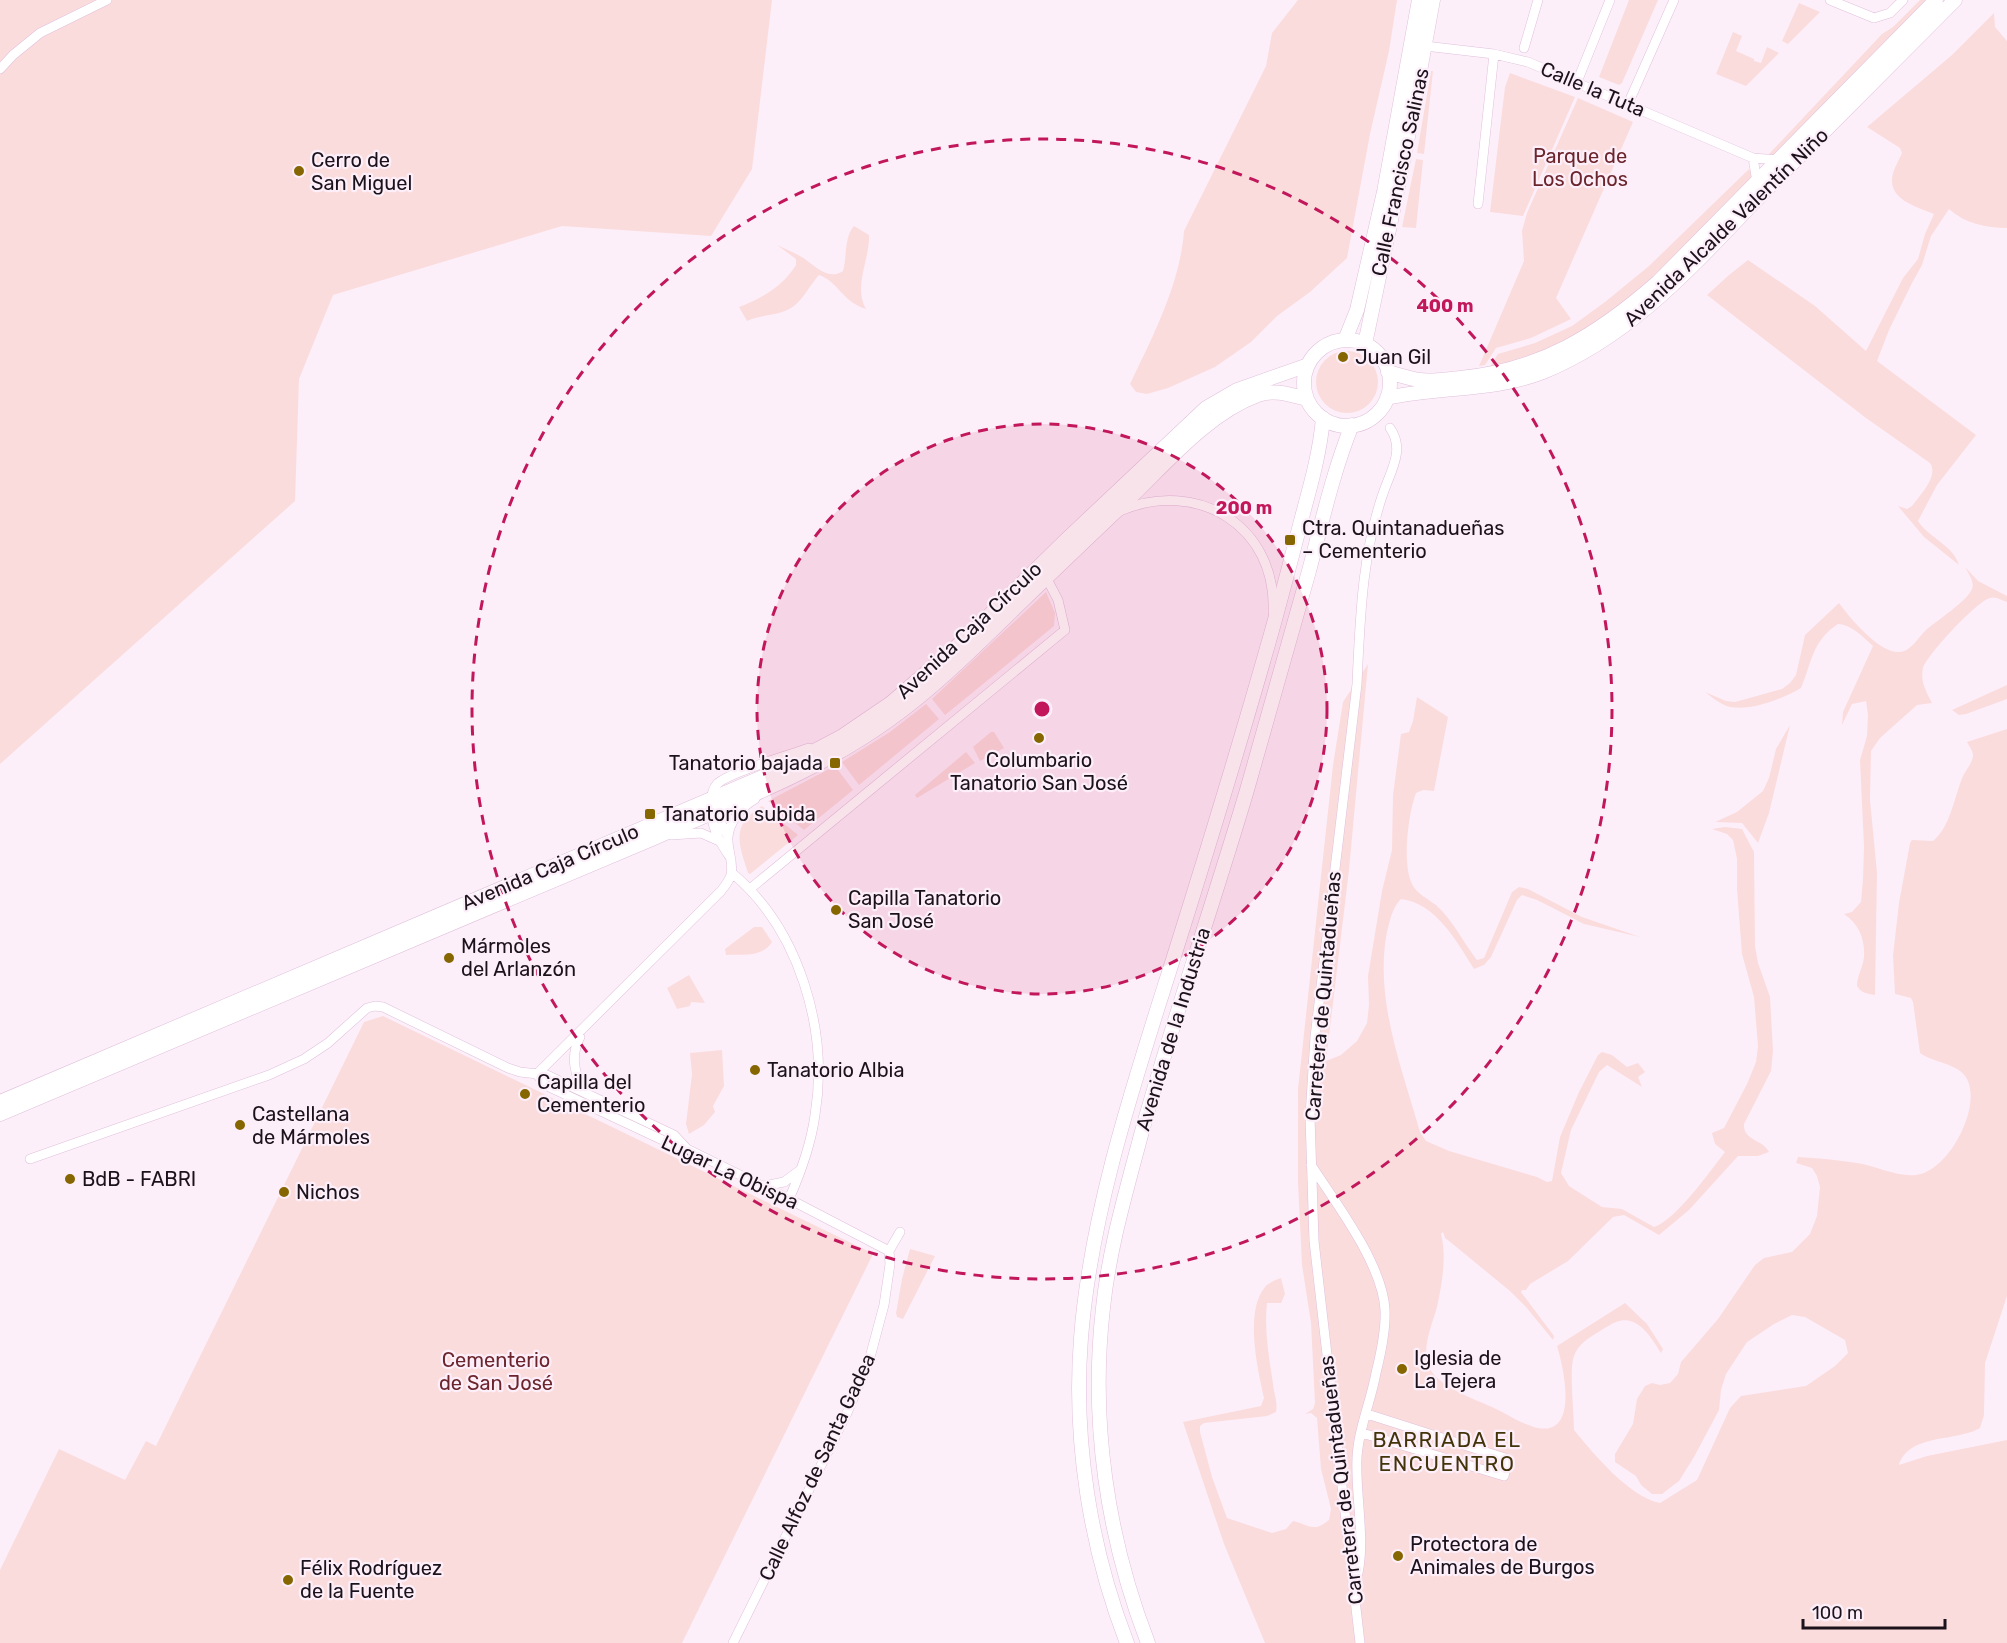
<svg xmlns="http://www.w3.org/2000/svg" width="2007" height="1643" font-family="Rubik,sans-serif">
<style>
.green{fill:#fbdcdc}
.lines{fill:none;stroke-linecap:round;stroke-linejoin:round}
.street-casing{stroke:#e0c0db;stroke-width:10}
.secondary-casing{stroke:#e0c0db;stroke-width:15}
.street{stroke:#fff;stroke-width:9}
.secondary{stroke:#fff;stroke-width:14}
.ring{fill:none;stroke:#c2185b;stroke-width:3;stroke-dasharray:10 8}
.poi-dot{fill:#866600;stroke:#fceffa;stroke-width:2}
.labels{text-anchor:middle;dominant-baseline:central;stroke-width:4.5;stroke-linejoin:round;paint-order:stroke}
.street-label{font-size:20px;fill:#1c121b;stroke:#fceffa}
.park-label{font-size:20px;fill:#6c252c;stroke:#fceffa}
.poi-label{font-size:20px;fill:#1c121b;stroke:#fceffa;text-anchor:start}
.neighbourhood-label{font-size:21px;letter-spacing:1.5px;fill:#423309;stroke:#fceffa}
.centre{fill:#c2185b;stroke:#fceffa;stroke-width:3}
.ring-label{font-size:18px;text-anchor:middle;font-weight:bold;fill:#c2185b;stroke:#fceffa;stroke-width:4.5;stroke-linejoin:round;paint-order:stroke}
</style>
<rect width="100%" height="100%" fill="#fceffa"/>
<!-- green -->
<path class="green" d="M0,0h772l-20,169 -41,67 -149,-10 -229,69 -34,84 -4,122 -295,263z
M1298,0h99l-8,51 -19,83 -23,124 -37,34 -33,24 -26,26 -36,25 -47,21 -21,6 -11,-2 -6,-8c23,-48 50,-100 54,-153l82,-165 6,-33z
M1629,0h29l-36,83 -3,2 -20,-8z
M1920,0h10l-155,157 -6,-3 113,-120 11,-7z
M1799,3l21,9 -32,32 -6,-3z
M1994,13l1,14 12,14v187c-21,0 -43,-5 -58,-19l-18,27 -9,29 -10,18 -23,47 -12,31 99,74 -39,50 -19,36c11,17 35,24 41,44l-35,-28 -26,-31 9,3 5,-3c8,-11 27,-30 18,-43l-64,-45 -159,-123 22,-20 19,-15 67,46 51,45 37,-73 15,-19 7,-25 9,-20c-14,-6 -43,-13 -42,-34 0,-9 6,-18 10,-27l-2,-5 -33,-21 85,-72z
M1733,32l9,4 -6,15 18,8v2l7,2 6,-16 12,6 -33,33 -30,-12z
M1431,71h2l-9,83 -7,-1z
M1510,73l65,24 -52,119 -33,-4 15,-125z
M1578,98l55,24 -77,176 15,21 -40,19 -35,10 -11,17 -6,1 45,-105 -2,-30 5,-18z
M1416,159l7,1 -7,68 -14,-1z
M1749,169l4,8 -109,110 -23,19 -57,37 -52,20 -23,5 9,-14 37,-11 37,-17 33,-24 44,-36z
M854,226l15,9c1,24 -16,52 -3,74 -25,-8 -27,-27 -47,-34 -9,10 -15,23 -25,31 -13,10 -32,8 -47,15l-8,-14c22,-8 44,-21 57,-42v-6l-19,-14c8,4 16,7 23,11 13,7 27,26 43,15 4,-14 1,-34 11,-45z
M1316 382a31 31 0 1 1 62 0a31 31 0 1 1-62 0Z
M1965,567l13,14 29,15v6c-6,-2 -11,-6 -17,-4 -13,3 -63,57 -67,70 -3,13 3,23 9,35l-15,2 -37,33 -9,13 -1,49 7,73 -2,122c-7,-1 -14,-2 -18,-9 0,-10 6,-19 7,-29 1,-18 -5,-33 -20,-43l8,-2 9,-10 2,-23 1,-32 -4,-87 7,-24 1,-21 -2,-14 -14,3 -10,21 1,-13 30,-66c-10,-9 -21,-21 -35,-22 -26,17 -26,38 -37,64 -19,11 -49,23 -71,19 -9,-2 -18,-10 -25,-15l21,9 9,1 47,-13 8,-6 6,-8 9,-40 34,-32c11,15 40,50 60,49 12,0 20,-16 28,-23 11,-9 40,-28 45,-40 3,-7 -4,-16 -7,-22z
M1046,592l9,21 -1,13 -109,89 -13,-16z
M1368,664l-19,206 -23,191 15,-6 16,-14 10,-18 2,-18 -1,-29 14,-85 10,-41 1,-55 8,-61 8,-2 4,-11 4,-24 31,20 -14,74 -11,-1 -7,3c-8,21 -14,71 -4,91 4,9 16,15 24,21 17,15 27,37 41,55l7,-2 28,-66 7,-5 9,2 54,28 58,20 -56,-13 -47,-24 -15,-5 -5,5 -26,57 -7,8 -10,4c-17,-27 -38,-66 -73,-70 -9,9 -11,21 -14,33 -13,67 15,136 33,200l6,9 23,10 88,26 10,5 5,-1 8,-44 19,-45 19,-37 4,-3 10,3 15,12 11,-4 7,9 -7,5 4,10 -35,-22 -8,7 -28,58 -10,43 8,13 33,21 20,2 32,18c22,-7 56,-56 71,-75l-10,-8 -3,-11 12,-5 23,-44 9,-22 2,-16 -4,-49 -12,-43 -5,-65v-30l-4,-19 -6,-6 -15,-5 13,-2 17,2 12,23 1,94 3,17 12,34 3,54 -2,20 -27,53c-1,17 19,15 25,28l-11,4h-20l-49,54 -30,25 -35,-20 -11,2 -45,44 -38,23 -4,6h-4l-1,2 33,44 -1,4 -27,-33 -16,-16 -61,-50 -4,-3 -2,-6 -2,2c6,23 1,49 -4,73 -5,19 -17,43 -7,62 10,18 44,30 62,38 13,6 28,16 42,20 46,13 30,-58 23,-81l68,-43 22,21 16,25 -2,4c-9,-14 -23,-40 -45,-31 -5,2 -11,6 -16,9 -11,7 -21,12 -26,25 -5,12 0,57 0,74 19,23 55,67 86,73l37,-23 33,-72 11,-12 65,-10 29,-20 13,-13 -3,-13 -40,-23 -13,-2 -18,9 -27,18 -21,32 -5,16 -2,20 -25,47 -15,24 -17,13h-10l-11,-9 -5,-9 -21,-14v-8l18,-30 4,-25 8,-13 7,-3 8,2 10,-2 8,-9 3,-12 37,-43 37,-54 9,-7 28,-6 18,-18 7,-18 3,-29 -3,-11 -5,-8 -16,-5 2,-6c20,1 40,3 59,6 19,3 40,14 59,12 32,-3 66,-67 51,-96 -8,-16 -34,-16 -47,-26l-7,-51 -2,-4 -16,-4 -2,-39 6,-52 11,-60 2,-3 21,1c18,-15 21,-44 30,-65 3,-6 10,-14 10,-21 0,-4 -4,-9 -6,-13l40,-13v567l-22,67 -1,52 -4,13c-23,14 -71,5 -81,37l28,-9 80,-16v203h-742l-41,-99 -41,-122 78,-16 3,-8c-6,-28 -20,-86 1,-111 3,-4 10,-7 16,-9l4,16 -4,9h-14c-3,27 2,54 6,81 1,11 5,17 3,28l-9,4 -63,7 -4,3v6l12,45 15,41 45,15 14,-4 7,-8c17,4 20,12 36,-1l2,-11 -10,-40 -4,-51 -6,-5 -6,1 8,-5 2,-6 -4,-80 -9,-58 -4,-83v-93l35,-324 10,-63z
M2007,685v14l-41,15 -7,1 -7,-5z
M926,704l13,15 -80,66 -17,-23 48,-30z
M1790,725l-21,88 -11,30 -16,-20 -27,-1 22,-10 26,-21 6,-13 7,-29z
M991,732h3l10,16 -24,13 -7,-14z
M966,752l9,11 -58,35 -2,-3z
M835,766l18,24 -49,40 -36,-29z
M762,806l36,29 -48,39 -2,-1c-10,-31 -17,-48 14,-67z
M754,927h8l10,15c-10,16 -30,12 -46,13l-1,-6z
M689,975l16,28 -14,-1 -1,4 -13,3 -10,-21z
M383,1016l489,237v3l-190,387h-682v-73l59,-121 66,31 21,-39 10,5 208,-424z
M722,1050l2,36 -11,20 2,6 -11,13 -15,9 -3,-10 6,-50 -2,-21z
M910,1249l25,7 -32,63 -6,-2 -1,-4 6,-34z"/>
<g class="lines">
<!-- street casing -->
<g class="street-casing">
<path id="street" d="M1830,0l44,18 16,-5 13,-13
M1425,46l69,8 34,8 225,96 25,2
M1524,48l14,-48
M0,69l13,-14 27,-22 67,-33
M1577,82l33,-82
M1628,104l46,-104
M1753,158l4,24
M1478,204l16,-150
M1120,511c77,-33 157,15 153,101
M708,811l11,9 9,16
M671,835l30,-2 18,8
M730,857c-12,-17 -19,-31 -19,-52 0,-8 1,-15 6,-21 12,-12 73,-29 92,-36
M732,873c67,56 97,156 83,242 -4,29 -14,57 -26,84
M751,888l314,-258 -7,-30 -12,-23
M580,1037c-10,19 -6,40 7,57
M537,1074l184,-183c4,-5 8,-10 10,-16 3,-13 -4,-25 -3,-38 1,-15 14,-31 27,-38
M537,1074l8,11 126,59 16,5 102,50 100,52
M30,1159l239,-84 35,-16 24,-16 39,-35 8,-2 8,1 125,61 12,4 27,3 127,60 13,14
M1311,1165c25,38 72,100 74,145 1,21 -4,43 -9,63 -5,28 -18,57 -19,85 -2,37 10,87 -1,123
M764,1186l20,-4 15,-11
M889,1251l11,-19
M1362,1433l142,43 4,-17 -141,-45
M733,1643l114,-230 22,-52 15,-56 6,-41 -1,-13
M1360,1643l-46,-402 -4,-124 5,-80 42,-353c3,-65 5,-134 28,-196 8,-21 19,-40 5,-60"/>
</g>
<!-- secondary casing -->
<g class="secondary-casing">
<path id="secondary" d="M1345,340l12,-30 27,-118 35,-192
M1304 383a43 43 0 1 1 86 0a43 43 0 1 1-86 0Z
M1365,344l40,-191 28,-153
M1388,372c10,3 21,6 31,8 13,2 28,-1 41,-2 80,-7 139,-44 198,-96l278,-282
M1387,398c52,-12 105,-6 156,-26 91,-37 153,-110 220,-179 64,-64 128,-128 192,-193
M0,1102l723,-308 51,-22 67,-35 50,-34 73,-63 102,-100 140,-132 31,-18 71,-25
M0,1114l654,-276c81,-36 163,-66 235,-118 45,-32 85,-72 125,-111 39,-38 78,-75 118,-113 37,-36 77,-83 126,-101 17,-6 33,0 49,4
M1127,1643c-37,-95 -54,-203 -46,-305 10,-130 56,-264 95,-388 33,-105 65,-210 95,-316 11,-39 21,-78 31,-117 9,-33 18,-65 21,-99
M1148,1643c-41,-106 -58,-222 -45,-335 6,-59 23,-116 38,-173 32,-116 72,-230 106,-345 21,-73 42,-146 62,-219 13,-49 24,-99 43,-146"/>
</g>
<!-- street -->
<use href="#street" class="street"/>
<!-- secondary -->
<use href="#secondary" class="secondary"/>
</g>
<!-- distance rings -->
<circle cx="1042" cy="709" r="285" fill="#c2185b" fill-opacity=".12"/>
<g class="ring">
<circle cx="1042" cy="709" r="285"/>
<circle cx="1042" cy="709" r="570"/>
</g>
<!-- markers -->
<g class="poi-dot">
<circle cx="299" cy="171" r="6"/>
<circle cx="1343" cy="357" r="6"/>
<rect x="1284" y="534" width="12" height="12" rx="3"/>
<circle cx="1039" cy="738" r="6"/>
<rect x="829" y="757" width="12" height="12" rx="3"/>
<rect x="644" y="808" width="12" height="12" rx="3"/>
<circle cx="836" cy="910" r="6"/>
<circle cx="449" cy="958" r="6"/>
<circle cx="755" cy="1070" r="6"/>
<circle cx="525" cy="1094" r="6"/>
<circle cx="240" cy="1125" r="6"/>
<circle cx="70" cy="1179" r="6"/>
<circle cx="284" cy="1192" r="6"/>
<circle cx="1402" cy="1369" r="6"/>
<circle cx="1398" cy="1556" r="6"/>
<circle cx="288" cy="1580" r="6"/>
</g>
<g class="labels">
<!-- street labels -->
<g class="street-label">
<text transform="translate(1593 89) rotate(23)">Calle la Tuta</text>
<text transform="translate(1400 172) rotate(-78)">Calle Francisco Salinas</text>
<text transform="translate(1726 227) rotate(-44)">Avenida Alcalde Valentín Niño</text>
<text transform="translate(969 630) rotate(-43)">Avenida Caja Círculo</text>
<text transform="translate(550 867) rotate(-23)">Avenida Caja Círculo</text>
<text transform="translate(1323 996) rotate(-85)">Carretera de Quintadueñas</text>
<text transform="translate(1173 1029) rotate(-73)">Avenida de la Industria</text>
<text transform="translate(730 1172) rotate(25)">Lugar La Obispa</text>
<text transform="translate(817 1467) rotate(-65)">Calle Alfoz de Santa Gadea</text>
<text transform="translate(1341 1480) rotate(-97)">Carretera de Quintadueñas</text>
</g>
<!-- park labels -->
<g class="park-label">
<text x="1580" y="156">Parque de<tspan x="1580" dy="23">Los Ochos</tspan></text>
<text x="496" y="1360">Cementerio<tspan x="496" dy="23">de San José</tspan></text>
</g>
<!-- poi labels -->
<g class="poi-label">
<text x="311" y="160">Cerro de<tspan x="311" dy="23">San Miguel</tspan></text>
<text x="1355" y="357">Juan Gil</text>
<text x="1302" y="528">Ctra. Quintanadueñas<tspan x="1302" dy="23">– Cementerio</tspan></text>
<text x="1039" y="760" text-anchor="middle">Columbario<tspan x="1039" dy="23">Tanatorio San José</tspan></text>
<text x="823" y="763" text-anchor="end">Tanatorio bajada</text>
<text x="662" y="814">Tanatorio subida</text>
<text x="848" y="898">Capilla Tanatorio<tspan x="848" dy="23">San José</tspan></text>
<text x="461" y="946">Mármoles<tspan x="461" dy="23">del Arlanzón</tspan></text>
<text x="767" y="1070">Tanatorio Albia</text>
<text x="537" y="1082">Capilla del<tspan x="537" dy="23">Cementerio</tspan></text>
<text x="252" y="1114">Castellana<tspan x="252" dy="23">de Mármoles</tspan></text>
<text x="82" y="1179">BdB - FABRI</text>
<text x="296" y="1192">Nichos</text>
<text x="1414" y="1358">Iglesia de<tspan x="1414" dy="23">La Tejera</tspan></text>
<text x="1410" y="1544">Protectora de<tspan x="1410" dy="23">Animales de Burgos</tspan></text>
<text x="300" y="1568">Félix Rodríguez<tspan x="300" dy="23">de la Fuente</tspan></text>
</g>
<!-- neighbourhood labels -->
<g class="neighbourhood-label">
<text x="1447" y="1439">BARRIADA EL<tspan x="1447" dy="24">ENCUENTRO</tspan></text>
</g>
</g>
<circle cx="1042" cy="709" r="9" class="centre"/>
<g class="ring-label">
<text x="1445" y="312">400 m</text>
<text x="1244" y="514">200 m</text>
</g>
<!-- scale -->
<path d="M1803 1619v9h142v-9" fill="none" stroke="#1c121b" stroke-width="3"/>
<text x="1812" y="1619" font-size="18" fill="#1c121b" stroke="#fceffa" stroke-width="4.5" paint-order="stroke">100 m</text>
</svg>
